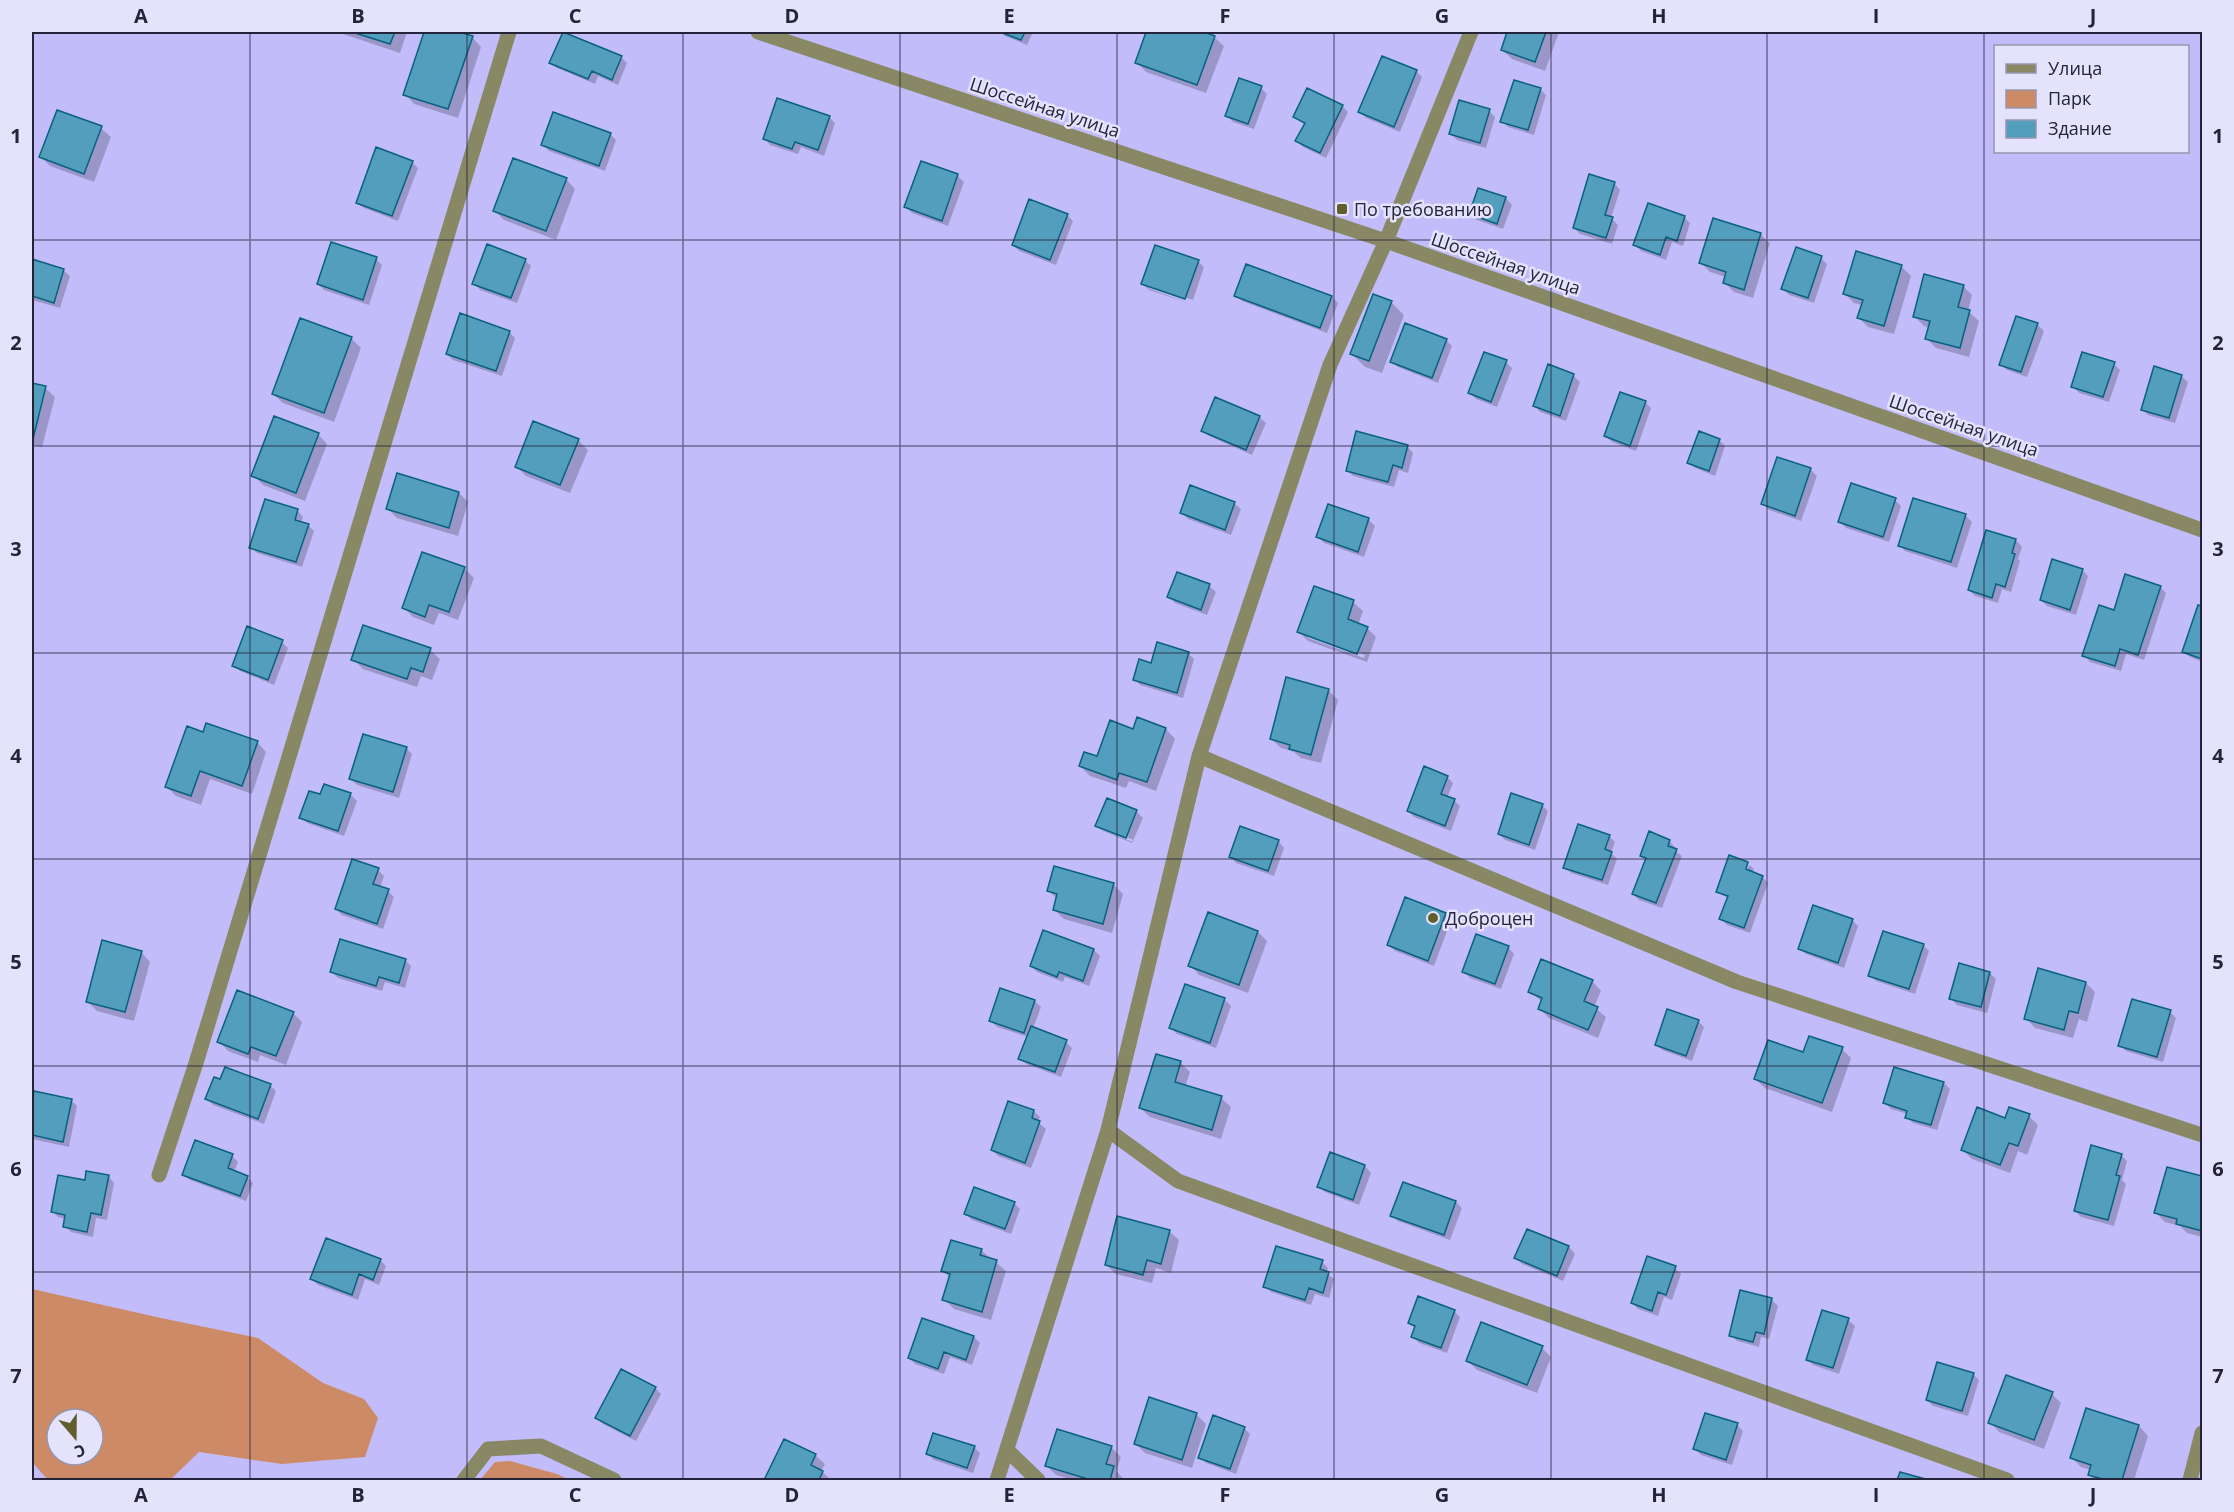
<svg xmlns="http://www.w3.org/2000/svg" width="2234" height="1512" font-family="'Open Sans',sans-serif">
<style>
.green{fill:#cd8a67;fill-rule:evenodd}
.shadow{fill:#0003;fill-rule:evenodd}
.building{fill:#549ebd;stroke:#08617e;stroke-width:1.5}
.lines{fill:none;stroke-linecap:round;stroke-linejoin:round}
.street{stroke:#888964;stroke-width:15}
.grid{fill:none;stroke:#25233a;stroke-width:1.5;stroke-opacity:0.55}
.poi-dot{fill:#605f2c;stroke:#e4e2fc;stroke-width:2}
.labels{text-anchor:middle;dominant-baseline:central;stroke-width:5;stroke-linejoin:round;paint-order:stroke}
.street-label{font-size:18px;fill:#25233a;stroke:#e4e2fc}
.poi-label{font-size:18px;fill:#25233a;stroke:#e4e2fc;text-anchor:start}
.neatline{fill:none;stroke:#25233a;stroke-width:2}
.grid-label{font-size:20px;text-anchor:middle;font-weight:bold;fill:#25233a}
</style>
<rect width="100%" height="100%" fill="#c2bcfb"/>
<!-- green -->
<path class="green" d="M32,1289l129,29 97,20 65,45 41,16 14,19 -13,39 -83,7 -83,-12 -29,28h-122l-16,-18zM57,1419h36v36h-36z
M510,1461l47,13 13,6h-90l15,-18z"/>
<!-- shadow -->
<path class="shadow" d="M337,32h70l-7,21z
M426,32h28l18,5 9,10 -23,71 -44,-14 -9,-10z
M1000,32h33l-6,13 -22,-9z
M1148,32h51l15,5 10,9 -18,47 -60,-21 -9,-10z
M1509,32h50l-14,39 -33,-12 -10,-9z
M621,57l6,6 -9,22 -20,-9 -3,8 -38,-16 -6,-6z
M1416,71l6,6 -22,55 -34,-14 -6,-6z
M1261,88l6,6 -13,35 -21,-7 -6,-6z
M1540,89l6,6 -12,40 -26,-8 -6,-6z
M1342,106l6,6 -22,46 -23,-11 -6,-6 8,-16 -10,-8z
M1489,111l6,6 -9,31 -29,-8 -6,-6z
M829,117l6,6 -11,33 -23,-9 -3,7 -28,-9 -6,-7z
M101,128l10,9 -17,45 -44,-16 -9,-9z
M610,134l6,6 -11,31 -56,-20 -6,-6z
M412,162l6,6 -20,53 -34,-13 -7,-6z
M922,163l36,13 6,6 -16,44 -36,-13 -6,-6z
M566,179l9,10 -19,51 -52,-20 -9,-9z
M1614,183l6,7 -9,28 7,7 -6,19 -32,-10 -6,-6z
M1479,189l27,9 6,7 -9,24 -26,-9 -6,-6z
M1067,215l6,6 -17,44 -37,-14 -6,-6z
M1684,217l6,6 -7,23 -11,-4 -6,18 -25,-9 -6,-6z
M1760,234l10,9 -17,55 -19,-6 -9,-9 1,-6 -16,-5 -9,-9z
M1821,258l6,6 -13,39 -25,-8 -6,-6z
M376,259l6,6 -13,40 -45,-15 -6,-6z
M32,260l31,10 7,6 -10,32 -28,-8z
M525,260l6,6 -14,37 -37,-13 -6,-7z
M1198,261l6,6 -11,33 -45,-15v3l43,16 -42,-14 -6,-6z
M1246,266l86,31 6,6 -11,30 -85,-32 -6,-6z
M1901,266l10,10 -17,58 -26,-7 -9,-9 3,-13 -8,-2 -9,-9z
M1963,286l9,9 -4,16 11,10 -10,36 -33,-9 -9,-9 3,-11 -6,-2 -9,-9z
M1391,302l13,13 -22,58 -17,-6 -13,-13z
M2017,318l21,7 6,6 -17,46 -20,-7 -6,-6z
M509,332l6,6 -13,38 -49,-16 -6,-6z
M351,338l10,10 -27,74 -51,-19 -10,-9z
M1446,340l6,6 -14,37 -40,-16 -6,-6z
M1506,362l6,6 -15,39 -21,-8 -6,-6z
M2114,364l6,6 -11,32 -30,-9 -6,-7z
M1548,366l26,10 6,6 -14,39 -26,-9 -6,-7z
M2181,376l7,6 -13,41 -27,-8 -6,-6z
M32,384l13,4 10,9 -13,50 -10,-2z
M1645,402l6,6 -15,43 -24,-9 -7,-6z
M1259,417l7,6 -14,32 -43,-19 -6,-6z
M318,434l9,10 -22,57 -42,-16 -10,-10z
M578,440l10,10 -18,43 -44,-17 -10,-10z
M1719,440l6,6 -10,30 -20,-8 -6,-6z
M1407,446l6,7 -5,20 -9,-3 -5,17 -41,-11 -6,-6z
M1778,458l33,12 6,6 -16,45 -32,-11 -6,-6z
M459,493l9,9 -10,34 -61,-18 -9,-9z
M1895,500l6,6 -12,36 -43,-14 -6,-7z
M1914,500l52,16 6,6 -15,46 -52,-17 -6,-6z
M1234,503l7,6 -10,26 -43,-16 -6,-6z
M1329,506l40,14 6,6 -11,31 -40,-14 -6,-6z
M297,510l6,7 -2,6 7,2 6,6 -12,36 -45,-14 -6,-6z
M1987,532l29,8 6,7 -4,12 2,2 -9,31 -9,-3 -4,14 -23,-7 -6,-6z
M464,568l10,10 -16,42 -19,-7 -5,12 -21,-8 -9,-9z
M2082,570l6,6 -12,39 -29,-9 -6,-6z
M1178,574l31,12 7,6 -9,23 -32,-12 -6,-6z
M2160,587l6,6 -22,67 -18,-6 -5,17 -31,-9 -6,-7 31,-44z
M1353,602l10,9 -5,14 9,3 9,9 -9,25 -59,-21 -9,-9zM1308,634l57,21 -1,3 -56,-20z
M2199,607l3,1v54l-12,-5 -6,-6z
M282,642l6,6 -14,37 -34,-14 -6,-6z
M430,650l10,9 -8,21 -11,-4 -4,11 -54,-18 -10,-10z
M1188,653l6,6 -11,39 -43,-13 -6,-6 18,-15z
M1328,690l10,10 -17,63 -20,-5 -7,-6 -13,-4 -10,-9z
M1138,719l28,10 9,10 -19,52 -27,-10 -3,7 -36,-12 -10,-10 18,-8 36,-28z
M204,734l53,8 9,10 -14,42 -42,-15 -9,26 -25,-9 -9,-9z
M406,748l6,6 -13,44 -42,-13 -6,-6z
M1447,777l6,6 -6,15 7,2 6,6 -9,25 -37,-14 -6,-6z
M325,785l26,10 6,6 -13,35 -37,-13 -6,-6 20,-21z
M1107,800l30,12 6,6 -11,25 -29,-12 -6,-6zM1102,827l32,13 -1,2 -31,-12z
M1542,805l6,6 -13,39 -30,-10 -6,-6z
M1609,836l6,6 -4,11 6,6 -9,26 -37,-12 -6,-6z
M1278,841l6,7 -10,28 -38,-13 -6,-6z
M1669,841l6,6 -1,3 8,6 -20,52 -23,-8 -6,-6 14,-34 -5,-5z
M1730,857l19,7h-3l-4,12 3,1 4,-12 5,4 -2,4 10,4 6,6 -18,50 -23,-8 -6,-6 7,-20 -10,-8z
M378,870l6,6 -4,12 8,3 6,6 -11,32 -41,-14 -6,-6z
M1113,884l10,10 -11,39 -48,-14 -10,-9 3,-11 -8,-8z
M1445,914l6,6 -17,46 -39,-15 -6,-6z
M1852,920l6,6 -14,42 -38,-14 -6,-6z
M1044,932l50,18 6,6 -11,30 -24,-9 -2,5 -26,-10 -6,-6z
M1258,932l9,9 -19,52 -49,-18 -9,-10z
M1923,945l6,6 -14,43 -39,-13 -6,-6z
M1508,947l6,7 -13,35 -31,-11 -6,-7z
M141,952l9,10 -16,59 -37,-10 -10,-10z
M405,960l6,6 -6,22 -20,-6 -3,9 -44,-13 -6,-6z
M1990,973l6,6 -9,34 -30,-8 -6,-6z
M1592,981l9,10 -7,16 12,10 -8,21 -49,-20 -9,-9 2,-7 -12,-11z
M2086,983l9,9 -8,30 -8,-3 -6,19 -38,-10 -9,-10z
M1186,986l39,14 6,6 -15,42 -39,-14 -6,-6z
M1035,1001l6,6 -8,22 33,13 6,6 -11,29 -35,-13 -6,-6 8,-21 -31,-10 -6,-6z
M2170,1012l6,6 -13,44 -37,-11 -6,-6z
M293,1013l9,9 -16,43 -26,-10 -2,7 -30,-11 -9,-10z
M1698,1021l6,6 -12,34 -30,-11 -6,-6z
M1842,1049l9,9 -19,54 -67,-24 -10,-9 49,-25z
M1180,1062l10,10 -5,15 36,11 10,9 -10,32 -71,-22 -10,-9z
M1944,1083l6,6 -13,41 -24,-7 -6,-6 1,-3 -17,-5 -6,-6z
M270,1085l6,6 -12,33 -51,-19 -6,-6z
M35,1093l36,7 6,6 -8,41 -37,-8v-31z
M1034,1111l6,6 -2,5 8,7 -15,39 -33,-12 -6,-6z
M2029,1116l9,9 -11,30 -9,-4 -8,22 -38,-14 -9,-9 43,-30z
M1330,1154l35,12 6,7 -12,32 -34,-13 -6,-6z
M2121,1155l6,6 -5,19 4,4 -12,42 -33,-9 -6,-6z
M232,1156l6,6 -4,10 13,5 6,6 -7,18 -56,-21 -7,-6z
M2168,1168l34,10v59l-15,-4 -7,-7 -15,-4 -9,-9z
M108,1176l6,7 -7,37 -11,-2 -3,19 -22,-5 -6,-6 1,-7 -8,-2 -6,-6 34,-30z
M1403,1183l53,19 6,6 -12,32 -52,-19 -6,-6z
M1014,1203l6,6 -9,25 -39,-14 -6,-6z
M1528,1230l41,17 6,7 -12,27 -41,-17 -6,-6z
M1169,1231l10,9 -8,33 -15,-5 -4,15 -36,-9 -10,-9z
M981,1250l25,21 -15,49 -37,-11 -10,-10 7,-21 -8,-7z
M380,1260l6,6 -7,19 -14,-6 -7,21 -40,-15 -6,-6z
M1322,1262l6,6 -2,5 8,6 -5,19 -14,-4 -4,11 -40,-13 -6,-6z
M1675,1268l6,6 -9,26 -8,-3 -6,19 -20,-7 -6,-6z
M1772,1300l6,6 -9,33 -8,-2 -2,10 -22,-6 -6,-6z
M1454,1311l6,6 -13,36 -28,-10 -6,-6 3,-8 -6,-6z
M1823,1312l25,8 7,6 -16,48 -26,-9 -6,-6z
M923,1320l51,17 6,6 -8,22 -22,-8 -6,17 -29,-10 -6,-6z
M1542,1348l9,9 -14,36 -60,-23 -9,-9z
M1973,1374l6,6 -11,36 -35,-10 -6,-6z
M655,1388l6,6 -25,47 -33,-17 -6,-6z
M2052,1394l9,9 -17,46 -45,-17 -9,-10z
M2087,1410l52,16 9,10 -14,44h-39l-6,-6 2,-4 -10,-3 -9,-9z
M1196,1414l10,10 -14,44 -47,-15 -9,-9z
M1706,1415l31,10 6,6 -11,34 -31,-10 -6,-6z
M1244,1428l6,6 -14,40 -30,-11 -6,-6z
M784,1441l31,14 10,9 -4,7 10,9h-65z
M974,1447l6,6 -7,20 -39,-13 -6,-6z
M1111,1447l10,10 -5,14 6,6 -1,3h-48l-17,-5 -9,-9z"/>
<!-- building -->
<path class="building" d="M352,32h43l-5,12z
M424,32h35l14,4 -25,73 -45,-14z
M563,32l59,24 -10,24 -20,-9 -4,8 -39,-16z
M1000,32h25l-4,8z
M1146,32h58l11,4 -18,49 -62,-22z
M1507,32h39l-11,30 -34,-12z
M1382,56l35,14 -23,57 -36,-15z
M1239,78l23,8 -14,38 -23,-8z
M1514,80l27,8 -13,42 -28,-8z
M1307,88l36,17 -23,48 -25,-12 10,-18 -12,-6z
M777,98l53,18 -12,34 -23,-8 -3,7 -29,-10z
M1459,100l31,9 -10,34 -31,-9z
M57,110l45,16 -18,48 -45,-17z
M553,112l58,21 -12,33 -58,-21z
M376,147l37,14 -21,55 -36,-13z
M513,158l54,20 -21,53 -53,-20z
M921,161l37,13 -16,47 -38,-14z
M1589,174l26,8 -10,33 8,2 -7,21 -33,-10z
M1478,188l28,9 -9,27 -28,-10z
M1029,199l39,15 -18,46 -38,-15z
M1648,203l37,13 -8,25 -11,-4 -6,18 -27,-10z
M1713,218l48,15 -17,57 -21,-7 3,-11 -27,-9z
M331,242l46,15 -14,43 -46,-16z
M487,244l39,15 -15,39 -39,-14z
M1155,245l44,15 -14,39 -44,-15z
M1796,247l26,9 -14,42 -27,-9z
M1856,251l46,14 -18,61 -27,-8 6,-18 -20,-6z
M32,259l32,10 -10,34 -22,-7z
M1246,264l86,32 -12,32 -86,-32z
M1924,274l40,11 -6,22 12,3 -10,38 -35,-9 5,-18 -17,-4z
M1373,294l19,7 -23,60 -19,-7z
M460,313l50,18 -14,40 -50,-17z
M2016,316l22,7 -17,49 -22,-7z
M300,318l52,19 -28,76 -52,-19z
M1405,323l42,16 -15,39 -42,-16z
M1484,352l23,8 -16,42 -23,-9z
M2082,352l33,10 -12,35 -32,-10z
M1548,364l26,10 -14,42 -27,-10z
M2154,366l28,9 -13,43 -28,-8z
M32,383l14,3 -13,53h-1z
M1620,392l26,9 -16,45 -26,-10z
M1215,397l45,19 -14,34 -45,-19z
M274,416l45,17 -23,60 -45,-17z
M533,421l46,18 -19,46 -45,-18z
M1356,431l52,14 -6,23 -9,-3 -5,17 -42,-11z
M1699,431l21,8 -11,32 -22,-8z
M1777,457l34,11 -16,48 -34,-12z
M397,473l62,19 -10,36 -63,-19z
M1851,483l45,15 -13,39 -45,-15z
M1190,485l45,17 -10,28 -45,-17z
M1913,498l53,16 -15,48 -53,-16z
M265,499l33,10 -3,11 14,4 -13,38 -47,-14z
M1328,504l41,14 -11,34 -42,-15z
M1986,530l30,9 -4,14 3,1 -10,33 -9,-3 -4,14 -24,-8z
M422,552l43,15 -16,45 -20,-7 -4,12 -23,-9z
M2052,559l31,10 -13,41 -30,-10z
M1177,572l33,12 -9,26 -34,-13z
M2125,574l36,12 -23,69 -18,-6 -5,17 -33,-10 17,-51 15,5z
M1314,586l40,14 -6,19 20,8 -11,27 -60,-22z
M2198,605l4,1v53l-20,-7z
M363,625l68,23 -8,24 -12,-4 -4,11 -56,-19z
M247,626l36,14 -15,40 -36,-14z
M1157,642l32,10 -12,41 -44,-13 6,-21 12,4z
M1286,677l43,12 -18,66 -22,-6 1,-4 -20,-6z
M1137,717l29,11 -19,54 -28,-9 -2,7 -38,-14 5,-14 13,4 13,-36 23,9z
M206,723l52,18 -16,45 -42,-15 -9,25 -26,-9 22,-61 16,6z
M363,734l44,13 -14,45 -44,-13z
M1424,766l24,10 -7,18 14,5 -10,27 -38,-15z
M324,784l27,9 -13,38 -39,-13 10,-27 11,3z
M1511,793l32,11 -14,41 -31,-11z
M1107,798l30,12 -11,28 -31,-12z
M1578,824l32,11 -5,14 7,3 -10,28 -39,-12z
M1240,826l39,14 -11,31 -39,-14z
M1649,831l21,9 -2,6 9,3 -21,54 -24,-9 14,-36 -6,-2z
M1729,855l19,7 -2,7 17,7 -19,52 -25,-9 9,-23 -12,-4z
M352,859l27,9 -6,16 16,5 -12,35 -42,-15z
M1054,866l60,17 -11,41 -50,-14 4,-16 -10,-3z
M1405,897l41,16 -18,48 -41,-16z
M1813,905l40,14 -15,44 -40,-14z
M1208,912l50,19 -19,54 -51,-19z
M1043,930l51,19 -11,32 -24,-9 -2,5 -27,-11z
M1883,931l41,13 -15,45 -41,-13z
M1476,934l33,12 -14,38 -33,-12z
M340,939l66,20 -7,24 -20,-6 -3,9 -46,-14z
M102,940l40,11 -17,61 -39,-10z
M1541,959l52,21 -9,21 14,6 -10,23 -50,-21 4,-11 -14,-6z
M1959,963l31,9 -9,35 -32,-8z
M2038,968l48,14 -8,31 -9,-2 -5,19 -40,-11z
M1185,984l40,14 -15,45 -41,-15z
M1000,988l35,12 -11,33 -35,-12z
M237,990l57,22 -18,44 -25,-9 -3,7 -31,-12z
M2132,999l39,11 -14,47 -39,-11z
M1667,1009l32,11 -13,36 -31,-11z
M1031,1026l36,14 -12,32 -37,-13z
M1809,1036l34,11 -21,56 -68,-24 14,-39 35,12z
M1156,1054l25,7 -6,21 47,14 -10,34 -73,-22z
M225,1067l46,17 -13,35 -53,-20 9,-22 6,2z
M1894,1067l50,15 -13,43 -26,-7 2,-7 -24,-8z
M34,1091l38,8 -9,43 -31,-7v-34z
M1008,1101l26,9 -2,8 8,3 -15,42 -34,-13z
M1977,1107l28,11 4,-11 21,7 -12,32 -9,-3 -9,22 -39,-15z
M195,1140l38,14 -5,14 20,8 -8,20 -58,-21z
M2091,1145l31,9 -6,21 4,1 -12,44 -34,-9z
M1330,1152l35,13 -12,35 -36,-13z
M2167,1167l35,9v55l-26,-7 1,-5 -23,-6z
M86,1171l23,4 -8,40 -10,-2 -4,19 -24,-5 2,-12 -14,-3 7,-37 27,5z
M1403,1182l53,19 -12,34 -54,-19z
M974,1187l41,15 -10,27 -41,-15z
M1117,1216l53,14 -9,34 -14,-4 -4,15 -38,-10z
M1527,1229l42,17 -12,30 -43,-18z
M326,1238l55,21 -8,21 -14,-6 -7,21 -42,-16z
M951,1240l31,9 -2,6 17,5 -15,52 -40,-12 8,-26 -9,-3z
M1276,1246l47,14 -3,9 9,3 -6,21 -14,-5 -4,12 -42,-13z
M1647,1256l29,10 -10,29 -8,-3 -6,19 -21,-8z
M1740,1290l32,8 -8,36 -8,-2 -3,10 -24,-6z
M1418,1296l37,14 -14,38 -30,-11 4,-11 -7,-3z
M1822,1310l27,8 -16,50 -27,-8z
M922,1318l52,18 -8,24 -22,-8 -6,17 -30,-11z
M1481,1322l62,24 -16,39 -61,-24z
M1937,1362l37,11 -12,38 -36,-11z
M621,1369l35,18 -26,49 -35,-18z
M2006,1375l47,17 -19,48 -46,-17z
M1149,1397l48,16 -15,47 -48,-16z
M2086,1408l53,17 -17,55h-16l-18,-5 3,-10 -21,-7z
M1705,1413l33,10 -12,37 -33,-11z
M1213,1415l32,12 -15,42 -32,-11z
M1057,1429l55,17 -6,18 8,2 -4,14h-19l-46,-14z
M933,1433l42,13 -8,22 -41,-14z
M784,1439l32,15 -5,11 12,6 -4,9h-55z
M1900,1472l29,8h-32z"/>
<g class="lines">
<!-- street -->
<path class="street" d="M758,32l628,209 816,289
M1199,756l538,226 465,153
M1108,1130l70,51 829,299
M159,1175l37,-112 313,-1031
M1007,1450l31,30
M464,1480l24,-31 53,-3 73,34
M997,1480l111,-350 91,-374 131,-391 56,-124 85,-209
M2190,1480l12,-47"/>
</g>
<!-- grid -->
<path class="grid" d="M250,32v1448M467,32v1448M683,32v1448M900,32v1448M1117,32v1448M1334,32v1448M1551,32v1448M1767,32v1448M1984,32v1448M32,240h2170M32,446h2170M32,653h2170M32,859h2170M32,1066h2170M32,1272h2170"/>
<!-- markers -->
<g class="poi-dot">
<rect x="1336" y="203" width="12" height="12" rx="3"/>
<circle cx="1433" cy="918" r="6"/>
</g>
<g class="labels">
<!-- street labels -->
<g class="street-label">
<text transform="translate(1045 107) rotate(18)">Шоссейная улица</text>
<text transform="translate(1506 263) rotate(19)">Шоссейная улица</text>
<text transform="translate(1964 425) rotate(19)">Шоссейная улица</text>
</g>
<!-- poi labels -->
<g class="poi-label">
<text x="1354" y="209">По требованию</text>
<text x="1445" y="918">Доброцен</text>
</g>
</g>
<!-- border -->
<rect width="2234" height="1512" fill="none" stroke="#e4e2fc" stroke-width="66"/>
<!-- legend -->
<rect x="1994" y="45" width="195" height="108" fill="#e4e2fc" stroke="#9896ae" stroke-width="1.5"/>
<rect x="2006" y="64" width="30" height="9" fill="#888964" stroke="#9896ae" stroke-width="1.5"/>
<text x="2048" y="75" font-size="18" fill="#25233a">Улица</text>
<rect x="2006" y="90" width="30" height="18" fill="#cd8a67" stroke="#9896ae" stroke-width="1.5"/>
<text x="2048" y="105" font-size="18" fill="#25233a">Парк</text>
<rect x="2006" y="120" width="30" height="18" fill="#549ebd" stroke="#9896ae" stroke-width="1.5"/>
<text x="2048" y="135" font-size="18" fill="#25233a">Здание</text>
<!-- north arrow -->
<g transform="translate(75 1437) rotate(160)"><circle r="28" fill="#e4e2fc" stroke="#9896ae" stroke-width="1.5"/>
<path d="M0-4.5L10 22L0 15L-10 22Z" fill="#605f2c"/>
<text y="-9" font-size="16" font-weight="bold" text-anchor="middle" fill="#25233a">С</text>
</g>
<rect x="33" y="33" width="2168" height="1446" class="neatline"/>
<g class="grid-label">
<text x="141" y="23">A</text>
<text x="358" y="23">B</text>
<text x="575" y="23">C</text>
<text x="792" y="23">D</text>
<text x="1009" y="23">E</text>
<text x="1225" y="23">F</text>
<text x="1442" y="23">G</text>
<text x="1659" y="23">H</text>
<text x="1876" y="23">I</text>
<text x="2093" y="23">J</text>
<text x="16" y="143">1</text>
<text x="2218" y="143">1</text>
<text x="16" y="350">2</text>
<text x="2218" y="350">2</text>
<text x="16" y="556">3</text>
<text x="2218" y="556">3</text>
<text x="16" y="763">4</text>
<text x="2218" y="763">4</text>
<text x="16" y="969">5</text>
<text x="2218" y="969">5</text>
<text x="16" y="1176">6</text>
<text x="2218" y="1176">6</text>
<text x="16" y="1383">7</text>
<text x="2218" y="1383">7</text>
<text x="141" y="1502">A</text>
<text x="358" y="1502">B</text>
<text x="575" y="1502">C</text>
<text x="792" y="1502">D</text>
<text x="1009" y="1502">E</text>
<text x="1225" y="1502">F</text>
<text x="1442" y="1502">G</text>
<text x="1659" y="1502">H</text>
<text x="1876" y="1502">I</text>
<text x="2093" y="1502">J</text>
</g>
</svg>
